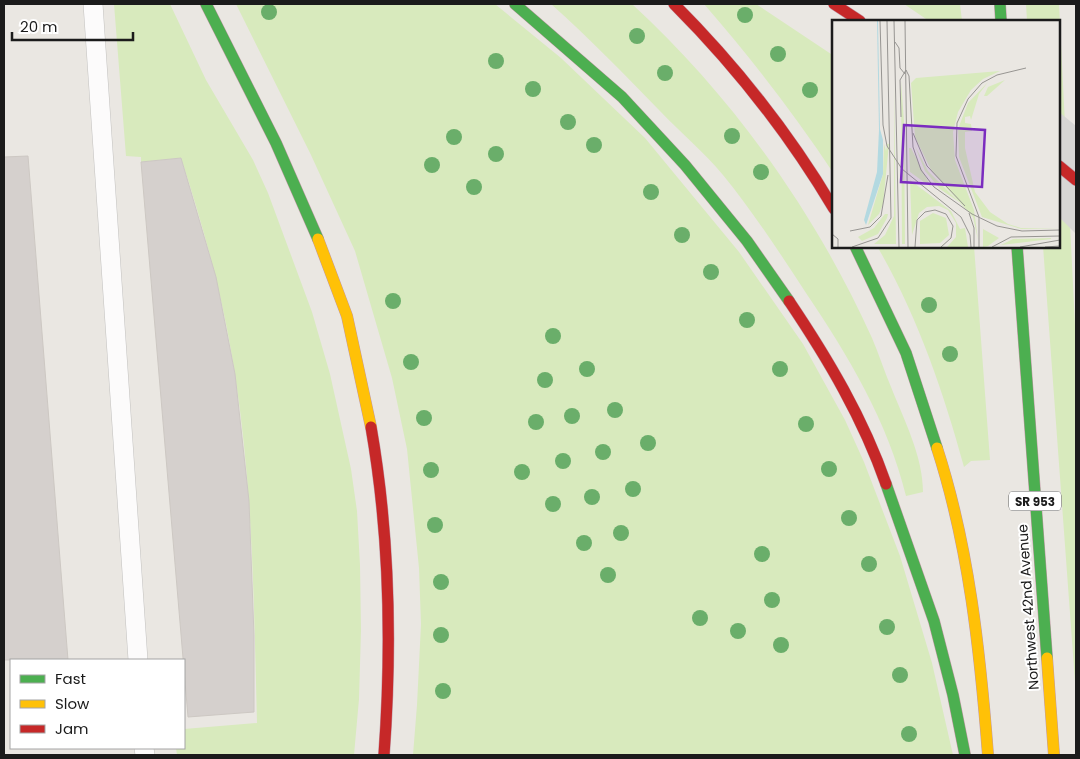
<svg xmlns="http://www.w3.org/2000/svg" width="1080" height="759" font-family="Poppins,sans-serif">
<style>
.grass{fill:#d8eabd}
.pier{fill:#d7d6d4}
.building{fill:#d5d0cd;stroke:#cdc8c3}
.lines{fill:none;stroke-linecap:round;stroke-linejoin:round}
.lane-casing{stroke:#c2c1bf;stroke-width:20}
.fast-casing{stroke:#c198a5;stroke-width:12}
.slow-casing{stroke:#c198a5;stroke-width:12}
.jam-casing{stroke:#c198a5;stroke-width:12}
.lane{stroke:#fcfbfb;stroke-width:19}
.fast{stroke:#4caf50;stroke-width:11}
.slow{stroke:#ffc107;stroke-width:11}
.jam{stroke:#c62828;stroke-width:11}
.tree{fill:#6aae6a}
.labels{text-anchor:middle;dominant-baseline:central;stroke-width:4;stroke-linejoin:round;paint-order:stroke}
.shield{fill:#fff;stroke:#5f5f5f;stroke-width:1}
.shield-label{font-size:12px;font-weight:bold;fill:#1b1b1b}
.street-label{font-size:14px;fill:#1b1b1b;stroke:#fff}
.inset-road{fill:none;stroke:#979592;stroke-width:1}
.view{fill:#7b2cbf;fill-opacity:0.15;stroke:#7b2cbf;stroke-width:2.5}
.inset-edge{fill:none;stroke:#1b1b1b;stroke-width:2.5}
</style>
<rect width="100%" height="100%" fill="#eae7e2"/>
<!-- grass -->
<path class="grass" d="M114,4h56l36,76 47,80 15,33 44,119 18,62 21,95 6,42 3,54 1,65 -2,69 -5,56h-177l-1,-7h8v-19l73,-6c-3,-117 -4,-233 -22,-348 -11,-74 -31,-146 -54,-217l-40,4v-5l-15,-1z
M236,4h259l66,54 84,80 94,114 64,92 42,76 19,42 36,94 32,107 21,92h-540l4,-50 4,-81 -2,-56 -12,-119 -15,-71 -37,-127 -44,-96z
M551,4h81c101,93 183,208 240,334 7,16 12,33 19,49 13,33 32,69 32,105l-17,4c-18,-74 -58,-141 -100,-203 -26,-40 -53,-81 -83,-118 -19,-23 -43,-43 -64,-65 -35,-36 -70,-72 -108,-106z
M704,4h52l78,52v118c-40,-60 -83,-116 -130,-170z
M904,4h56l2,17h-33z
M1026,4h33l17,341v350l-33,-449h16v-225h-32z
M877,246h97l16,214 -19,1 -7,6c-21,-77 -47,-152 -87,-221z"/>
<!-- pier -->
<path class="pier" d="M1059,112l17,14v108l-17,-17z"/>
<!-- building -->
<path class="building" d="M28,156l40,504h-64v-503z
M181,158l35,119 19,97 14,127 5,135v76l-66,5 -47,-555z"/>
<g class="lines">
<!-- lane casing -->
<g class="lane-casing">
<path id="lane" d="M93,4l45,656
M144,748l1,7"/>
</g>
<!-- fast casing -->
<g class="fast-casing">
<path id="fast" d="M206,4l70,139 42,96
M515,4l107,93 63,68 62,76 42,60
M1000,4l1,17
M855,246l51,107 31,95
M1017,246l30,412
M886,484l48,137 19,74 12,60"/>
</g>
<!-- slow casing -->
<g class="slow-casing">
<path id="slow" d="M318,239l29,77 24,111
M937,448c32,99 43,203 51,307
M1047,658l7,97"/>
</g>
<!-- jam casing -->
<g class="jam-casing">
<path id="jam" d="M674,4c61,61 116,131 160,205
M834,4l26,17
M1059,166l17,14
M789,301c39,58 74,117 97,183
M371,427c19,109 21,218 13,328"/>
</g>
<!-- lane -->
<use href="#lane" class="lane"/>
<!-- fast -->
<use href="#fast" class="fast"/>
<!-- slow -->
<use href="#slow" class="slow"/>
<!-- jam -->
<use href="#jam" class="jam"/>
</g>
<!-- trees -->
<g class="tree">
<circle cx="269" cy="12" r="8"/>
<circle cx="745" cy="15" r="8"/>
<circle cx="637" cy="36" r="8"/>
<circle cx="778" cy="54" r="8"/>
<circle cx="496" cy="61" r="8"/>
<circle cx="665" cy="73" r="8"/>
<circle cx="533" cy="89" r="8"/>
<circle cx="810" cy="90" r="8"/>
<circle cx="568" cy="122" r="8"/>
<circle cx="732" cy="136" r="8"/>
<circle cx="454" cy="137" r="8"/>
<circle cx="594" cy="145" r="8"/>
<circle cx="496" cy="154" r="8"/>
<circle cx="432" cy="165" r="8"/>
<circle cx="761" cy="172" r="8"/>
<circle cx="474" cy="187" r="8"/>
<circle cx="651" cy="192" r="8"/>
<circle cx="682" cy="235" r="8"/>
<circle cx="711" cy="272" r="8"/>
<circle cx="393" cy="301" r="8"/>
<circle cx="929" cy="305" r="8"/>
<circle cx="747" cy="320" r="8"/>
<circle cx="553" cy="336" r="8"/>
<circle cx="950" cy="354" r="8"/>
<circle cx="411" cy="362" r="8"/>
<circle cx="587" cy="369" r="8"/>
<circle cx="780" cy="369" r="8"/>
<circle cx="545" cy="380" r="8"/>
<circle cx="615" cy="410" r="8"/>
<circle cx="572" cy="416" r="8"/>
<circle cx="424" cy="418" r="8"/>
<circle cx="536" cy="422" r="8"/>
<circle cx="806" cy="424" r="8"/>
<circle cx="648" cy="443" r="8"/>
<circle cx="603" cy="452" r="8"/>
<circle cx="563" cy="461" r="8"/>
<circle cx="829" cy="469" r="8"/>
<circle cx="431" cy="470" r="8"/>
<circle cx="522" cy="472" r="8"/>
<circle cx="633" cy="489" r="8"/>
<circle cx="592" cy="497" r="8"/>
<circle cx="553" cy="504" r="8"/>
<circle cx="849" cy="518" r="8"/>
<circle cx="435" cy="525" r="8"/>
<circle cx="621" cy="533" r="8"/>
<circle cx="584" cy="543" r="8"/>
<circle cx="762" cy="554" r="8"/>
<circle cx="869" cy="564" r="8"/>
<circle cx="608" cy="575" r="8"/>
<circle cx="441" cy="582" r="8"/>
<circle cx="772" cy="600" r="8"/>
<circle cx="700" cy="618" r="8"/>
<circle cx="887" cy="627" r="8"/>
<circle cx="738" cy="631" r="8"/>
<circle cx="441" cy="635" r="8"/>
<circle cx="781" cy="645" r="8"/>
<circle cx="900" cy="675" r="8"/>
<circle cx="443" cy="691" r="8"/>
<circle cx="909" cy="734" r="8"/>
</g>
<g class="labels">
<!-- shield labels -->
<rect class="shield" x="1009" y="491.5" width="52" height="19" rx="4"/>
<g class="shield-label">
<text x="1035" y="501">SR 953</text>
</g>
<!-- street labels -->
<g class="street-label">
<text transform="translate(1028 607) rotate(-94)">Northwest 42nd Avenue</text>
</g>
</g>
<!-- overview -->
<g transform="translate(832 20)">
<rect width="228" height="228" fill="#eae7e2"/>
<path d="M168,51l-17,8 -12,11 -13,22 -5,20 2,28 19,50 4,30 -5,-23 -41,-45 -17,-35 -4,-54 5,-5zM173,60l-18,16h-3l4,-9zM69,61l3,41 1,122h-3zM156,62l-9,12 -8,26 -1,-4 -5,1v6l6,1 1,7 -7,1v16l10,44 15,20 18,12 13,4h38l-38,1 -39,-12 -23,-60 -1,-28 10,-26zM62,66l2,158h-22l11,-9 9,-19zM52,123l5,1 -6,60 -4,10 -11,11 15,-51zM83,126l13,25 31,31 -19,-13 -15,-18zM77,128h2l20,39 -21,-15zM78,160l41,31 9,18 5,-1 3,19h-21l9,-10v-14l-8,-13 -9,-4 -12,1 -8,6 -7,22zM101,193l13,5 3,17 -9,8 -20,1v-23zM53,194h3l-1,4 -9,16 -16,7 -4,-4 16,-9zM151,209l16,9 -11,8 -5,1zM181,219l38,-1v1l-50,6z" fill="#d8eabd"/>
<path d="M45,1h6v153l-17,51 -2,-5 13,-48 2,-42z" fill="#b3d9e1"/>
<path d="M46,1h6l4,119 -2,11 -6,-22z" fill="#eae7e2"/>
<path class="inset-road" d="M48,1l3,104 4,21 15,23 59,48 9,18 1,12M62,1l5,226M73,1l3,226M63,22l4,6 1,20 5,6M74,50l3,6 4,71 8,23 13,17 38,27 25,12 25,5 38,-1M69,97l-1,-37 6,-10M81,113l14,33 38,40M137,193l5,15v19M18,211l20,-4 11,-11 7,-41M0,214l6,5v8M20,227l26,-9 13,-20 -4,-197M83,227l2,-27 8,-8 10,-2 11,4 7,12 -2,12 -10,9M147,227v-30l-23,-61 1,-33 11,-24 14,-16 15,-8 29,-7M160,227l19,-10 49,-1M188,227l40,-7M213,227l15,-1"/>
<path class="view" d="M72,105l81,5 -3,57 -81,-5z"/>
<rect width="228" height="228" class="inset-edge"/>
</g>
<!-- border -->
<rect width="1080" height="759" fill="none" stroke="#1b1b1b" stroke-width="10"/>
<!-- legend -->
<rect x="10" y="659" width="175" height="90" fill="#ffffff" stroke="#a4a4a4"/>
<rect x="20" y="675" width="25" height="8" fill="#4caf50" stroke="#a4a4a4"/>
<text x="55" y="684" font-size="15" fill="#1b1b1b">Fast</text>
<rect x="20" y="700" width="25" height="8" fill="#ffc107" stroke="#a4a4a4"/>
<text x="55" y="709" font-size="15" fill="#1b1b1b">Slow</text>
<rect x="20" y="725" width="25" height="8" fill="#c62828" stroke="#a4a4a4"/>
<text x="55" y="734" font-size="15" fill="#1b1b1b">Jam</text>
<!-- scale -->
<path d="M12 32v8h121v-8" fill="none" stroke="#1b1b1b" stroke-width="2.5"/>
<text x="20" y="32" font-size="15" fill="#1b1b1b" stroke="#ffffff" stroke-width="4" paint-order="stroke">20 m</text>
</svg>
